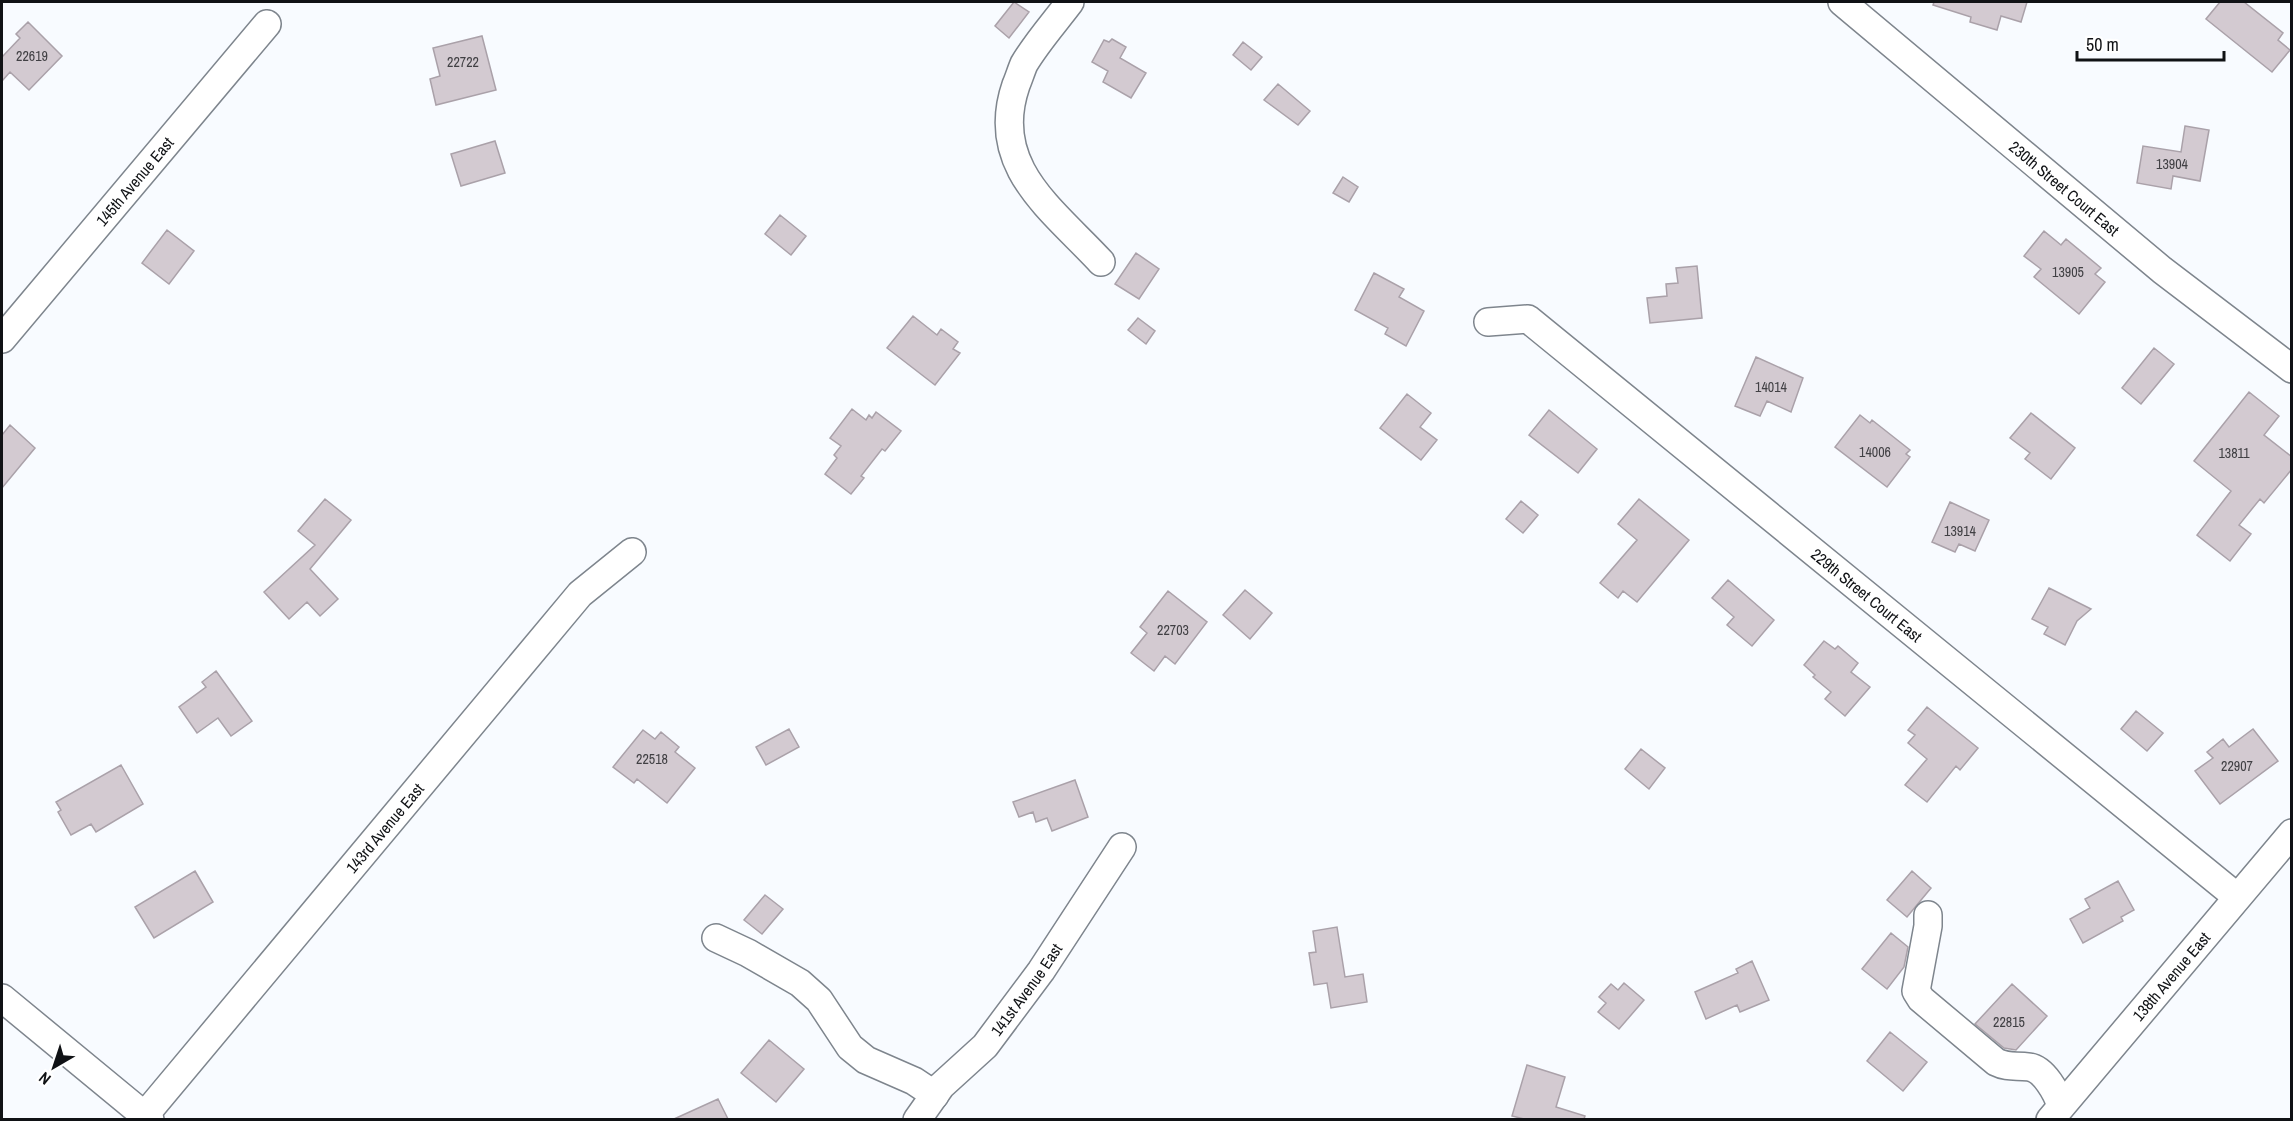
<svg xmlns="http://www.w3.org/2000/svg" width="2293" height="1121" font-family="'Archivo Narrow',sans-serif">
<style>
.building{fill:#d3cad1;stroke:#aaa1a9;stroke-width:1.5}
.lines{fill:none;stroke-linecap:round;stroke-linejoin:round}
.minor-casing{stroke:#7e858d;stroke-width:30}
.minor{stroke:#fff;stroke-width:27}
.labels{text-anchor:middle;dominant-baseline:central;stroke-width:5;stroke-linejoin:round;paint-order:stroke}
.number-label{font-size:14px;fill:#414044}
.street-label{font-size:16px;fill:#101215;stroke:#fff}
</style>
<rect width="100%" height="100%" fill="#f8fbff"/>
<!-- building -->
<path class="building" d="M1014,2l15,10 -20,26 -14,-12z
M1934,2h93l-6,20 -20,-6 -4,14 -27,-8 1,-5 -38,-12z
M2220,2h24l39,31 -5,7 12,10 -18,22 -66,-53z
M28,22l34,34 -33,34 -19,-18 -8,9v-24l18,-19 -4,-4z
M482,36l14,54 -60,15 -6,-26 10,-3 -7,-28z
M1112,39l14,8 -6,11 26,15 -15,25 -28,-16 5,-11 -16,-9 12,-22 5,2z
M1243,42l19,15 -11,13 -18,-15z
M1278,84l32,27 -12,14 -34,-25z
M2185,126l24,4 -9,51 -27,-5 -2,13 -34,-6 6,-37 38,6z
M495,141l10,32 -44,13 -10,-32z
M1343,177l15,10 -9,15 -16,-9z
M780,215l26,21 -15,19 -26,-21z
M167,230l27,21 -25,33 -27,-21z
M2044,231l17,14 5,-6 35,29 -6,6 10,8 -26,32 -45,-37 7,-8 -17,-13z
M1136,253l23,16 -20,30 -24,-15z
M1697,266l5,52 -52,5 -3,-25 20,-2 -1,-12 12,-1 -2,-15z
M1374,273l30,16 -5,8 25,14 -18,35 -21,-12 3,-6 -33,-18z
M913,316l24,19 4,-6 17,13 -5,7 7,4 -25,32 -48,-37z
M1138,318l17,13 -9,13 -18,-14z
M2154,348l20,16 -33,40 -19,-16z
M1756,357l47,21 -12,34 -24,-11 -7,15 -25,-10z
M2249,392l30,24 -15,19 28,22v12l-28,34 -4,-4 -21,26 12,9 -21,27 -33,-26 34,-44 -37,-30z
M1407,394l24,19 -11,14 17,13 -16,20 -41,-32z
M852,409l14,11 3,-5 3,3 4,-6 25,19 -16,20 -3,-2 -21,27 3,2 -13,16 -26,-20 12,-16 -3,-3 7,-9 -11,-8z
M1549,410l48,39 -19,24 -49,-38z
M2031,413l44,35 -24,31 -26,-20 5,-6 -20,-15z
M1860,415l10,8 2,-3 38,30 -4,4 4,3 -23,30 -52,-40z
M10,425l25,23 -33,40v-53z
M325,499l26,21 -41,49 28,30 -18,17 -13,-14 -18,17 -25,-27 51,-47 -17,-14z
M1639,499l50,41 -52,62 -14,-11 -5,7 -18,-15 37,-43 -19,-16z
M1521,501l17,14 -15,18 -17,-14z
M1950,502l39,18 -14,31 -16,-7 -4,8 -23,-10z
M1728,580l46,40 -22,26 -25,-21 7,-8 -22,-19z
M2049,588l42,21 -14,12 -12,24 -21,-11 4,-7 -16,-8z
M1245,590l27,23 -22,26 -27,-24z
M1168,591l39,31 -32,42 -10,-8 -11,15 -23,-18 16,-20 -7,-6z
M1824,641l11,8 3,-3 20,17 -7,9 19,15 -25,29 -20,-17 6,-7 -18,-15 2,-2 -11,-10z
M216,671l36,50 -21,15 -13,-18 -21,15 -18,-26 27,-20 -4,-5z
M1927,707l51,41 -18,22 -4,-4 -29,36 -22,-17 22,-26 -19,-16 7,-8 -7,-5z
M2136,711l27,22 -16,18 -26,-22z
M789,729l10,18 -33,18 -10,-18z
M2253,729l25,32 -58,43 -25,-33 18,-13 -6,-6 16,-13 6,8z
M643,730l12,9 6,-7 18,15 -4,5 20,16 -28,35 -30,-24 -3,4 -21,-16z
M1641,749l24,19 -16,21 -24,-20z
M121,765l22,39 -47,28 -5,-8 -20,11 -13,-23 3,-2 -5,-8z
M1075,780l13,37 -36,14 -5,-13 -11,4 -3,-10 -14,5 -6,-15z
M195,871l18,31 -59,36 -19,-31z
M1912,871l19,17 -24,29 -20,-17z
M2118,881l16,29 -13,7 2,4 -40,22 -13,-24 20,-11 -5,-9z
M765,895l18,14 -21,25 -18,-14z
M1337,927l8,50 18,-3 4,28 -36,6 -4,-25 -13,2 -5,-32 7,-1 -3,-21z
M1891,933l17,14 -4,20 -17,22 -25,-20z
M1752,961l17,39 -29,12 -3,-7 -31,14 -11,-27 43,-19 -2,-4z
M1624,983l20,17 -25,29 -21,-17 8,-9 -7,-6 12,-13 7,6z
M2012,984l35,32 -31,34 -12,-2 -29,-24z
M1890,1032l37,30 -24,29 -36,-30z
M769,1040l35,29 -28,33 -35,-29z
M1527,1065l38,12 -9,30 29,9 -1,3h-60l-12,-3z
M718,1099l10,20h-54z"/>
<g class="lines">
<!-- minor casing -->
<g class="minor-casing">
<g id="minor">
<path d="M1070,2c-15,20 -33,40 -46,62 -3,7 -5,14 -8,21 -28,81 36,124 85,177"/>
<path id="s1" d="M1842,2l320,268 130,99"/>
<path id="s2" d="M1488,322l40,-3 709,578"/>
<path id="s3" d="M2,339l265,-315"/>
<path d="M1928,915v11l-12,65 5,8 75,63c12,6 20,3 33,5 15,2 28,26 32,39"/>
<path d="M716,938l32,15 52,30 19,17 31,47 16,13 48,21 21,14"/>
<path d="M2,998l148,122"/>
<path id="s4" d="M145,1115l435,-521 52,-42"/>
<path id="s5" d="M917,1120l24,-34 44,-40 56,-75 81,-124"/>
<path id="s6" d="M2050,1120l242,-287"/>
</g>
</g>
<!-- minor -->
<use href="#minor" class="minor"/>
</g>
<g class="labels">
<!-- number labels -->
<g class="number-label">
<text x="32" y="56">22619</text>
<text x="463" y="62">22722</text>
<text x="2172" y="164">13904</text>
<text x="2068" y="272">13905</text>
<text x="1771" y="387">14014</text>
<text x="1875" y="452">14006</text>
<text x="2234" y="453">13811</text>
<text x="1960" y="531">13914</text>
<text x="1173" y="630">22703</text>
<text x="652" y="759">22518</text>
<text x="2237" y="766">22907</text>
<text x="2009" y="1022">22815</text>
</g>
<!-- street labels -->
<g class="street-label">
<text stroke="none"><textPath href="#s3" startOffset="206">145th Avenue East</textPath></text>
<text stroke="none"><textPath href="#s1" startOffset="290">230th Street Court East</textPath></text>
<text stroke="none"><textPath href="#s2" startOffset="477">229th Street Court East</textPath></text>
<text stroke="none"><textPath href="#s4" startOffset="374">143rd Avenue East</textPath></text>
<text stroke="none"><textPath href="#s6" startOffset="188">138th Avenue East</textPath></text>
<text stroke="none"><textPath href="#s5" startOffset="171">141st Avenue East</textPath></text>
</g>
</g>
<!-- border -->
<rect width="2293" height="1121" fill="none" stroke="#101215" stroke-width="6"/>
<!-- north arrow -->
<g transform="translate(54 1067) rotate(219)" stroke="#ffffff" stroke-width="4.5" paint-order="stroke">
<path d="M0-4.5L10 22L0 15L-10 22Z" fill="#101215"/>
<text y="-9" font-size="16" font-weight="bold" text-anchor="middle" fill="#101215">N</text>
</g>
<!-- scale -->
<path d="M2077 51v9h147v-9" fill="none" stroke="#101215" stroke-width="3"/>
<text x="2086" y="51" font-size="18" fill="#101215" stroke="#ffffff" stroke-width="4.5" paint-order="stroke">50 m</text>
</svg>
